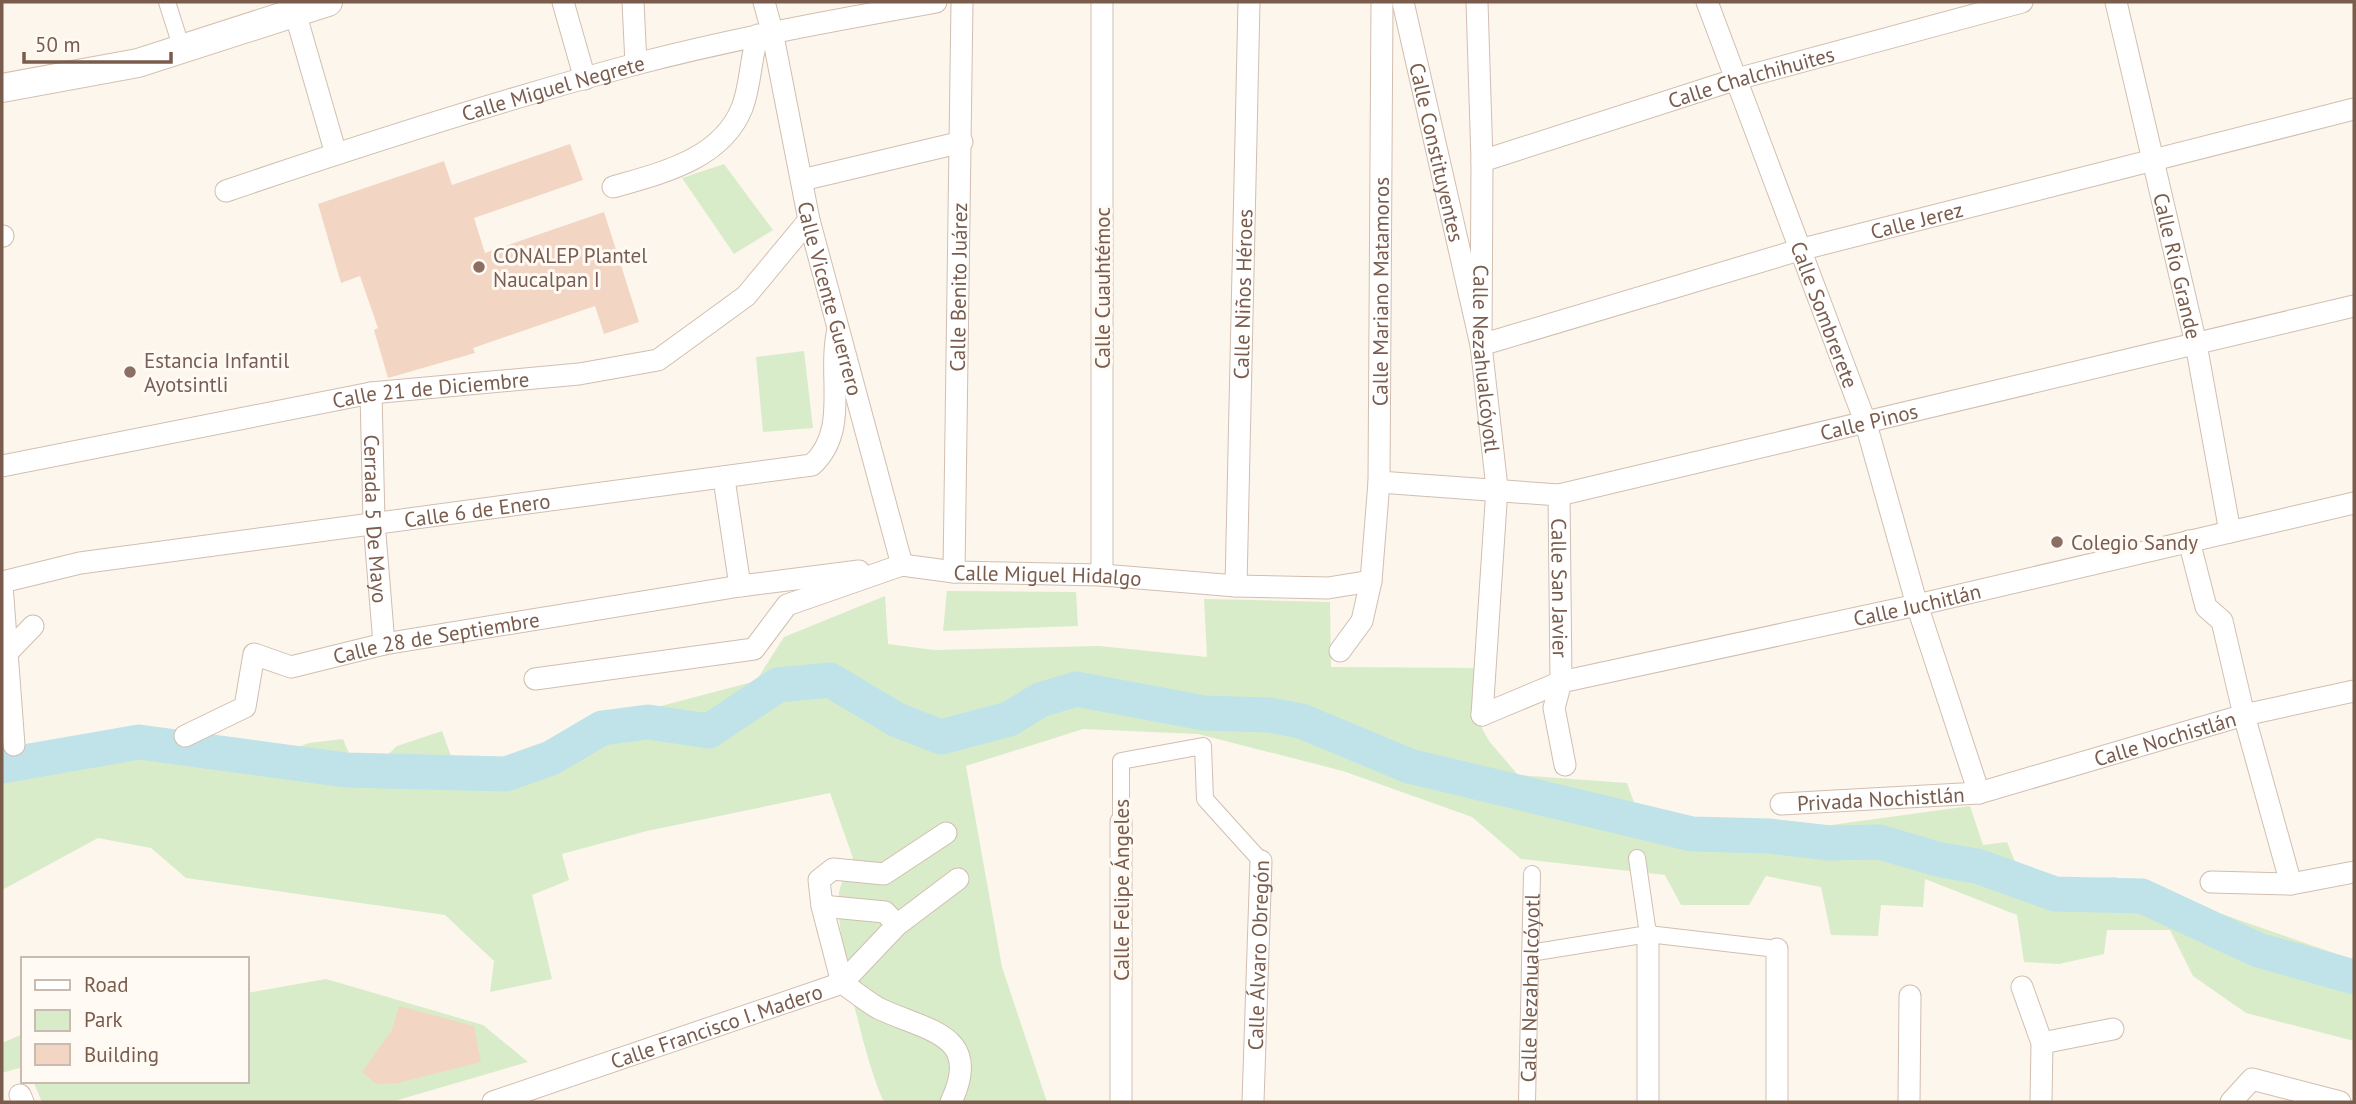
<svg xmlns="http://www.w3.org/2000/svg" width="2356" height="1104" font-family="'PT Sans',sans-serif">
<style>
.green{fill:#d8ecc9}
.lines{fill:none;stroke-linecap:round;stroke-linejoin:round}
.river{stroke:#bfe3e8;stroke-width:35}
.building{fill:#f3d5c3}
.pedestrian-casing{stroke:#d1beb0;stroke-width:18}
.minor-casing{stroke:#d1beb0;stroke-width:23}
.secondary-casing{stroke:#d6c0b0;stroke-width:30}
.pedestrian{stroke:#fff;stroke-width:16}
.minor{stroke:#fff;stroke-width:21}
.secondary{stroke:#fff;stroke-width:28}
.education-dot{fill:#8d6e63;stroke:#fffaf3;stroke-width:2.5}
.labels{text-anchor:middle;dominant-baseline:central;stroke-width:6;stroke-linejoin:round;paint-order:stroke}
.street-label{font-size:21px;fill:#7a5c4d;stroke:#fffaf3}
.education-label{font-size:21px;fill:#785e54;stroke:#fffaf3;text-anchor:start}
</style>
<rect width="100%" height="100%" fill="#fdf6ec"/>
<!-- green -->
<path class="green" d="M724,164l49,66 -39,24 -52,-76z
M804,351l9,77 -50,4 -7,-75z
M947,591l129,1 2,34 -135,5z
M885,596l3,48 46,6 165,-4 108,11 -3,-58 126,3 1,65 148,1 -2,51 12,22 29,34 109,8 9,25 83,13 105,5 146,-20 13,39 24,-3 11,28 31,13 66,-6 239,83v81l-108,-28 -53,-37 -23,-46h-63l-3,24 -45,10 -35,-2 -7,-47 -92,-36 -2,28 -42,-2 -3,31 -47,-1 -10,-48 -55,-11 -17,29h-68l-16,-30 -144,-16 -49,-42 -129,-46 -145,-37 -115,-5 -117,37 36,201 45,135h-163c-18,-36 -50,-169 -45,-209 2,-12 10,-25 14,-35l-23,-65 -183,38 -85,23 7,26 -37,15 20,84 -62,13 4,-31 -49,-46 -259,-37 -35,-30 -53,-10 -96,52v-110l114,-26 117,17 76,-28 34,-4 8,19 28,5 18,-17 45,-15 17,47 47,-11 94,-45 156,-41 28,-44z
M326,979l157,46 45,37 -137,40h-349l-9,-21h214v-88z
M23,1034v33l-21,6v-30z"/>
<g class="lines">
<!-- river -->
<path class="river" d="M2,766l137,-24 207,28 160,4 45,-16 51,-30 46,-6 61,9 69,-46 52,-5 67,40 44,17 68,-18 31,-19 36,-11 128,24 65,2 32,6 108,45 283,68 77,2 61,7 49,-1 62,18 36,6 78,28 87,2 116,54 96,27"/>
</g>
<!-- building -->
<path class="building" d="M570,144l13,36 -109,38 11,35 119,-41 35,110 -35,12 -9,-28 -122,42 2,5 -87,25 -14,-48 4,-2 -18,-52 -19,7 -23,-79 126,-43 8,24z
M399,1006l75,20 7,36 -83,21 -22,1 -14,-12 30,-42z"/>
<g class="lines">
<!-- pedestrian casing -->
<g class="pedestrian-casing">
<g id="pedestrian">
<path d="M167,2l15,47"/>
<path d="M1121,822v-61l82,-15 2,53 56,62"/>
<path d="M1637,858l11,76"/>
<path d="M1530,953l118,-19 129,15"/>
<path id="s1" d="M1527,1102l5,-228"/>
</g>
</g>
<!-- minor casing -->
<g class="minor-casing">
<g id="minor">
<path d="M292,2l44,152"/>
<path d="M563,2l22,77"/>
<path d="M633,2l3,62"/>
<path id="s2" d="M764,2l8,29 37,189 93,345"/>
<path id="s3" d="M1403,2l78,343 318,-95 555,-141"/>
<path id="s4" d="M1477,2l5,159 -1,184 16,143 -15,227"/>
<path id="s5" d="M1707,2l159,422 51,181 62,188"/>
<path id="s6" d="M2116,2l80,342 34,188"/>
<path id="s7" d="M1482,161l255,-82 285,-77"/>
<path d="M802,180l160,-38"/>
<path d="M613,187c48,-14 108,-27 129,-79 9,-23 8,-49 16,-73"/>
<path id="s8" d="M226,191c135,-46 272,-90 410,-127 99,-26 200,-44 300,-62"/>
<path d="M2,236h1"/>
<path id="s9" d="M371,393l3,129 10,122"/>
<path id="s10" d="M2,466l369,-73 208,-19 79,-14 88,-64 63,-76"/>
<path d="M724,479l16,107"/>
<path id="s11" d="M1379,482l180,13 795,-189"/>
<path id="s12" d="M1559,495l2,187 -7,26 11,57"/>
<path d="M2189,541l17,66 16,14 22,94 47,169"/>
<path id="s13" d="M954,572l8,-570"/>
<path d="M1102,575v-573"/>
<path id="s14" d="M2,582l78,-19 732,-98c38,-35 15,-88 26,-136"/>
<path d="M2,585l12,160"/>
<path id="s15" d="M1236,586l13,-584"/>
<path id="s16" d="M1340,651l22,-30 9,-40 8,-99 3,-480"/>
<path d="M7,653l26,-27"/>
<path id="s17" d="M535,679l219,-30 33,-44 115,-40 52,7 148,3 134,11 92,2 43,-7"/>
<path id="s18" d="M1482,715l79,-33 356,-77 437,-102"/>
<path id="s19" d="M185,736l60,-29 9,-53 37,13 93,-23 356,-58 119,-15"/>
<path id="s20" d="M1781,804l198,-11 265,-78 110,-24"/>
<path d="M2211,882l80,2 63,-12"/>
<path d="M822,906l63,6 12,13"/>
<path d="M842,983l-20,-77 -3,-26 14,-11 51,5 62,-41"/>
<path d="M842,983c12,8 24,18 36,25 47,23 106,25 73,94"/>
<path d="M2022,987l20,56 -1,59"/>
<path d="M2042,1043l71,-14"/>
<path d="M20,1095l3,7"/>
<path id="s21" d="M493,1102l349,-119 55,-58 61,-46"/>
<path d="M1121,1102v-280"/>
<path id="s22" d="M1253,1102l8,-241"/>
<path d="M1648,1102v-168"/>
<path d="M1777,1102v-153"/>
<path d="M1909,1102l1,-106"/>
<path d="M2231,1102l21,-23 88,23"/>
</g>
</g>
<!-- secondary casing -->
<g class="secondary-casing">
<path id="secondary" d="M2,88l136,-25 190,-61"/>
</g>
<!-- pedestrian -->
<use href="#pedestrian" class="pedestrian"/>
<!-- minor -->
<use href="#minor" class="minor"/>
<!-- secondary -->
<use href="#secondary" class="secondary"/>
</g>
<!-- markers -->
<g class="education-dot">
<circle cx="479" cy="267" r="7"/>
<circle cx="130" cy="372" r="7"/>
<circle cx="2057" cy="542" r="7"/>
</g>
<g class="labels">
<!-- street labels -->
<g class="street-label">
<text stroke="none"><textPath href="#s7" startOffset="282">Calle Chalchihuites</textPath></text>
<text stroke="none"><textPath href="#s8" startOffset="343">Calle Miguel Negrete</textPath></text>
<text stroke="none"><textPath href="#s3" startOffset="154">Calle Constituyentes</textPath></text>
<text stroke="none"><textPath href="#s3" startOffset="805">Calle Jerez</textPath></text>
<text stroke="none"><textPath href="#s6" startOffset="271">Calle Río Grande</textPath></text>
<text stroke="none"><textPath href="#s13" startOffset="285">Calle Benito Juárez</textPath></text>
<text transform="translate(1102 288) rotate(-90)">Calle Cuauhtémoc</text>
<text stroke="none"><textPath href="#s16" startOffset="368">Calle Mariano Matamoros</textPath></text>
<text stroke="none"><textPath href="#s15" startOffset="292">Calle Niños Héroes</textPath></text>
<text stroke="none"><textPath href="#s2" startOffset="304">Calle Vicente Guerrero</textPath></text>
<text stroke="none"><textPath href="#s5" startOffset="334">Calle Sombrerete</textPath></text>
<text stroke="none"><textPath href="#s4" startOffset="357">Calle Nezahualcóyotl</textPath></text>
<text stroke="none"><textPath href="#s10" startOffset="436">Calle 21 de Diciembre</textPath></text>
<text stroke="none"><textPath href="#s11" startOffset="499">Calle Pinos</textPath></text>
<text stroke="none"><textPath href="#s14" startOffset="481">Calle 6 de Enero</textPath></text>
<text stroke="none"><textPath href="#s9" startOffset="126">Cerrada 5 De Mayo</textPath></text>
<text stroke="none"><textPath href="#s17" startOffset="544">Calle Miguel Hidalgo</textPath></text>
<text stroke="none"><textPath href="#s12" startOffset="93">Calle San Javier</textPath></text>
<text stroke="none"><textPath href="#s18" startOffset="450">Calle Juchitlán</textPath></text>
<text stroke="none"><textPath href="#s19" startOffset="308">Calle 28 de Septiembre</textPath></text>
<text stroke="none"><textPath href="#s20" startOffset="392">Calle Nochistlán</textPath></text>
<text stroke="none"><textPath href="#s20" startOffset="100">Privada Nochistlán</textPath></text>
<text transform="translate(1121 890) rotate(-90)">Calle Felipe Ángeles</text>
<text stroke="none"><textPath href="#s22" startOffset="147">Calle Álvaro Obregón</textPath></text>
<text stroke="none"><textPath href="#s1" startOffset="114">Calle Nezahualcóyotl</textPath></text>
<text stroke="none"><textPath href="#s21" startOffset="236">Calle Francisco I. Madero</textPath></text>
</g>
<!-- education labels -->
<g class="education-label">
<text x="493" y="255">CONALEP Plantel<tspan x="493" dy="24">Naucalpan I</tspan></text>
<text x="144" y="360">Estancia Infantil<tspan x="144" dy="24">Ayotsintli</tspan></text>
<text x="2071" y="542">Colegio Sandy</text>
</g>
</g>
<!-- border -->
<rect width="2356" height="1104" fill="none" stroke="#7a5c4d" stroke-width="7"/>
<!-- legend -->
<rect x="21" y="957" width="228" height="126" fill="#fffaf3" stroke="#cabbb1" stroke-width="2"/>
<rect x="35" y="980" width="35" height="10" fill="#ffffff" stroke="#cabbb1" stroke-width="2"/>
<text x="84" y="992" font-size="21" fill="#7a5c4d">Road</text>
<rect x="35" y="1010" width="35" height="21" fill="#d8ecc9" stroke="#cabbb1" stroke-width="2"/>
<text x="84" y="1027" font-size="21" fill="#7a5c4d">Park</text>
<rect x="35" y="1044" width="35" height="21" fill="#f3d5c3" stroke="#cabbb1" stroke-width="2"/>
<text x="84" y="1062" font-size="21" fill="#7a5c4d">Building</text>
<!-- scale -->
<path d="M24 52v10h147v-10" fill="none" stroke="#7a5c4d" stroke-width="3.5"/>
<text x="35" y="52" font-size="21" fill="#7a5c4d" stroke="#fffaf3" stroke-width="5" paint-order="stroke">50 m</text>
</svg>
